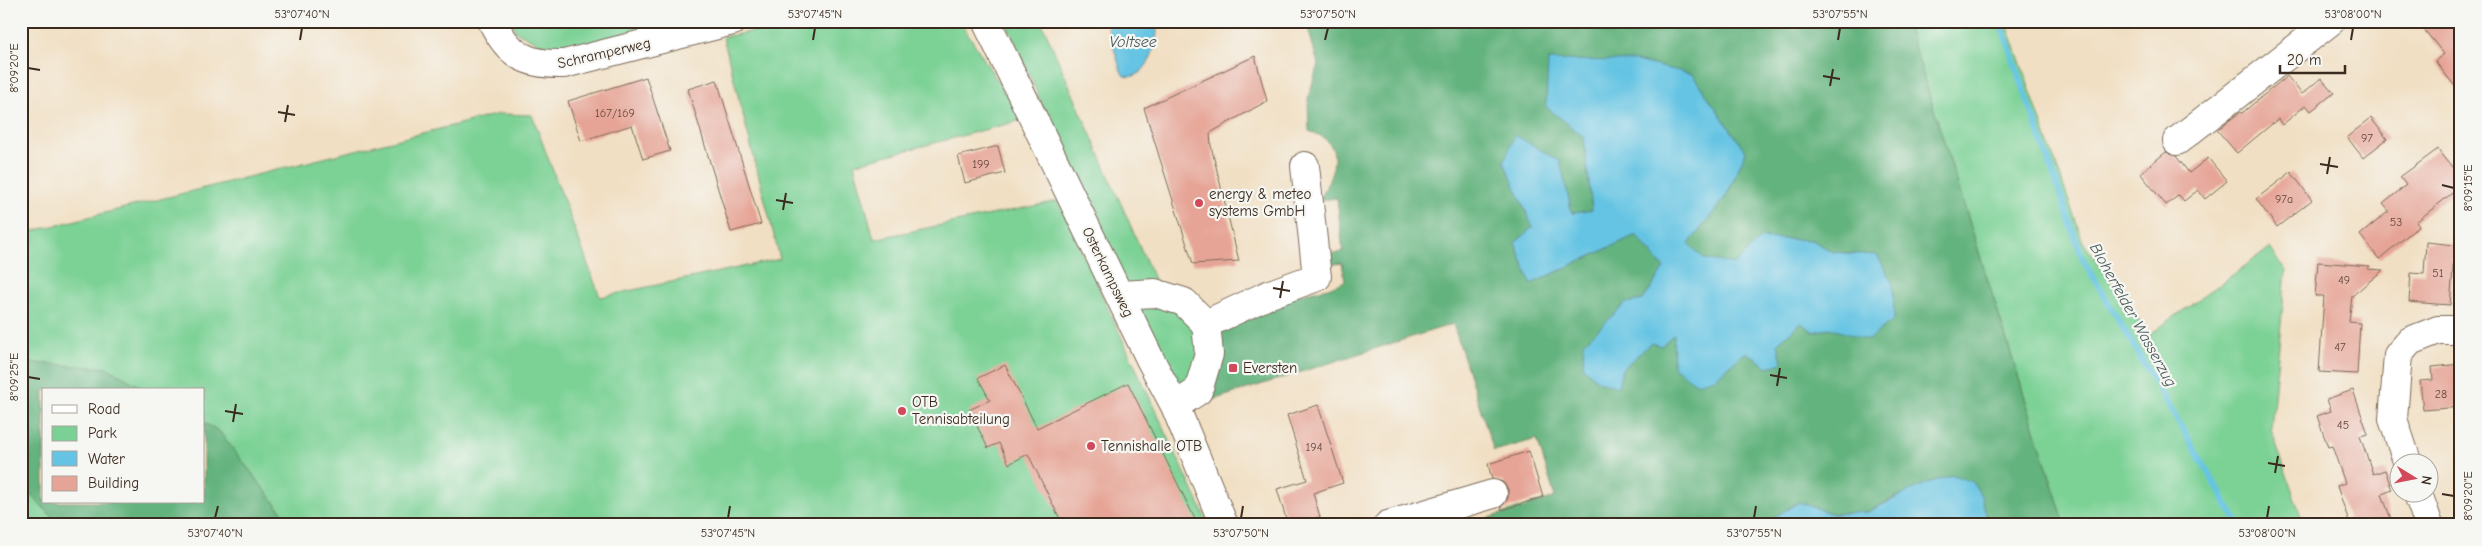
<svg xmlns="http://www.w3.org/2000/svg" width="2482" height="546" font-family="'Comic Neue',sans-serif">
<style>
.green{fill:#7bd195;stroke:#5b7e5a}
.forest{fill:#64b37e;stroke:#506e4e;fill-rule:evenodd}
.water{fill:#65c4e3;stroke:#507780}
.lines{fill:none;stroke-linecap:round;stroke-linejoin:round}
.stream{stroke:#65c4e3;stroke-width:6}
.building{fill:#e6a496}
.minor-casing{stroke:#7b6958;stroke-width:30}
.minor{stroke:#fff;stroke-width:28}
.ticks{fill:none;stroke:#3b2a1e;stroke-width:2}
.poi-dot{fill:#d1495b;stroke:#f6f6f2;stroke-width:2}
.labels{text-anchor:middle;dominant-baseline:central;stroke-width:4.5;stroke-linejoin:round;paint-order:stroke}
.number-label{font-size:12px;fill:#66483c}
.street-label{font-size:15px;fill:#3b2a1e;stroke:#f6f6f2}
.poi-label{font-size:15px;fill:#3b2a1e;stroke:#f6f6f2;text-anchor:start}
.water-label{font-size:16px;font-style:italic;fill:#485859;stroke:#f6f6f2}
.neatline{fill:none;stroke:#3b2a1e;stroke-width:2}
.ticks-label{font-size:12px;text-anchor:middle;fill:#3b2a1e}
</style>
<rect width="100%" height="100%" fill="#f6f6f2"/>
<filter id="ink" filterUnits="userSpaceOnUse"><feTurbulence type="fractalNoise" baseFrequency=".02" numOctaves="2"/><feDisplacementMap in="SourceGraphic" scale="10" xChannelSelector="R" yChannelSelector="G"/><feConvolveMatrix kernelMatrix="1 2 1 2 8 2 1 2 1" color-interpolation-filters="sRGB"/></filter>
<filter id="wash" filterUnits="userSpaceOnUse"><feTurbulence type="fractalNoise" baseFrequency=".0096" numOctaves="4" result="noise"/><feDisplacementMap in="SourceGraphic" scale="20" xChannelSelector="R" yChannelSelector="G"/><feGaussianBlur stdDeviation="1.12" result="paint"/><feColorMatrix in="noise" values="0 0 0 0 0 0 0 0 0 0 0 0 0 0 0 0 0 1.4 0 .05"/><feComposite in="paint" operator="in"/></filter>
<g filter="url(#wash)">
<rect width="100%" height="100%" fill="#f1dfc3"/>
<!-- green -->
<path class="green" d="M512,21h175l-97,23 -44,3 -31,-16z
M809,21h151l62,99 -168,44 20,75 184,-38 151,324h-917l-73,-94 -15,-8v-33h-58l-38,-21 -87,-7v-128l478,-120 33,1 68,182 180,-38 -57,-222z
M1005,21h36l116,265 -32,5z
M1906,21h100l77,221 66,93 121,-87 16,23 -15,158 33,96h-182l-4,-10 -53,10z
M1154,302l25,7 21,23 -1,19 -11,34 -12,10 -40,-89z
M21,484l39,41h-39z"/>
<!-- forest -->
<path class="forest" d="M1306,21h600l159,504h-76l-8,-29 -85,1 -29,15 -34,2 -34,-12 -28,17 -3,6h-71l-2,-5 -18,5h-210l88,-28 -18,-58 -43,12 -41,-127 -266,84 29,-84 58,-24 54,-12 17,-7 -3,-18 -15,2 -1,-11 17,-2 -6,-54 -17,2c12,-27 29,-56 -11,-69l-1,-32 10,-35zM1636,61l56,13 54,78 -20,44 -37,48 15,15 31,5 27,-26 50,2 21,12 44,3 -9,84 -39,-11 -15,4 -13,-9 -23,20 4,20 -14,4 -22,-15 -31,26 -41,-44 -13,12 -10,-4 -29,27 -4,17 8,-83 17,-3 21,-32 -28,-33 -105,49 -16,-41 18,-16 27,-66 12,52 20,-3 -8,-73 -38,-30z
M21,362l87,6 38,22h-102v112h160v-79l15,8 73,94h-232l-39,-41z"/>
<!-- water -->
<path class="water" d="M1109,21h47c5,18 -9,62 -32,55l-3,-5 -13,-42z
M1548,60l88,1 56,13 54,78 -20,44 -37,48 15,15 31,5 26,-26 51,2 21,12 44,3 16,29 1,35 -26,21 -39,-12 -15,4 -13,-9 -23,20 4,20 -14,4 -22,-15 -31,26 -19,5 -23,-16 1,-33 -13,12 -10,-3 -29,26 -4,18 -20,-6 -15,-14 1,-24 42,-40 17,-3 21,-32 -28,-33 -105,49 -16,-41 18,-16 -29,-65 11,-27 45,26 12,52 20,-3 -8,-73 -38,-30z
M1953,475l20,7 8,14 8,29h-221l3,-6 28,-17 34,12 34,-2 60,-29z"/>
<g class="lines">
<!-- stream -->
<path class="stream" d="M2000,21l83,239 156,265"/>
</g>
<g id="blocks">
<!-- building -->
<path class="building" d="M2417,21h44v73l-26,-33 9,-7z
M1255,56l12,45 -57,32 1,13 28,115 -46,3 -49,-156z
M2287,76l15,18 19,-16 13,15 -23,18 -5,-6 -24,20 -4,-6 -41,34 -20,-23 23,-18 2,1z
M646,77l24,74 -27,8 -11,-34 -51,16 -13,-40z
M717,80l44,144 -30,8 -43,-143z
M2371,118l16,21 -24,19 -16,-21z
M998,146l7,27 -40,10 -7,-27z
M2438,149l14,18 9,-6v25l-45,36 3,4 -40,33 -19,-24 29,-24 -6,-7 23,-19 -6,-8z
M2166,152l10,4 13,17 19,-15 19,23 -22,18 -7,-9 -14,11 -5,-6 -13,10 -26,-32z
M2291,172l21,28 -35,27 -21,-28z
M2426,242l29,3 -5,60 -41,-3 2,-29 13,1z
M2318,262l52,4 -3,3 16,1 -31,26 -3,26 11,1 -3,51 -38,-2 5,-76h-9z
M2461,364v43l-38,3 -3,-29 13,-1 -1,-13z
M1005,365l32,63 91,-45 70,142h-135l-35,-71 -19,10 -10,-21 -11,5 -19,-38 21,-10 -12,-22z
M2353,390l15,44 -8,2 13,38 12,-4 7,20 -10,4 11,31h-43l-13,-39 8,-3 -13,-37 -4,1 -11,-31 14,-5 -4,-12z
M1318,405l25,78 -30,10 7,24 -32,8 -11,-36 30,-9 -20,-65z
M1529,451l14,46 -41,13 -1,-3 7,-9v-9l-5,-7 -11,-3 -4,-15z"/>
</g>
</g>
<g filter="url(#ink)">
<use href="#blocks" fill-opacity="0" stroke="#7b6958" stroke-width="1"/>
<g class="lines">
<!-- minor casing -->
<g class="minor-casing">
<path id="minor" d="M492,21c17,35 35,44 72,43l169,-43
M986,21l164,338 25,47 49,119
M2177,141l154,-120
M1120,295l35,-2 29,9 22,22 3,30 -11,37 -23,15
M1206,324l64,-30 47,-17 -12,-111
M2408,464l-15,-45 5,-64 12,-14 28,-11h23
M2418,494l11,31
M1388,525l105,-31"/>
</g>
<!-- minor -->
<use href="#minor" class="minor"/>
</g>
</g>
<!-- ticks -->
<path class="ticks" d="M300,40l2,-12M813,40l2,-12M1325,40l3,-12M1838,40l2,-12M2351,40l2,-12M28,68l12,2M1823,76l17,3M1830,86l3,-17M278,112l17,3M285,122l3,-17M2320,164l18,3M2327,174l3,-17M2442,185l12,3M776,200l17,3M783,210l3,-17M1273,288l17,3M1280,298l3,-17M1770,375l17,3M28,377l12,2M1777,386l3,-18M225,411l18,3M233,422l3,-18M2268,463l17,3M2275,473l3,-17M2442,494l12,2M215,518l3,-12M728,518l2,-12M1241,518l2,-12M1754,518l2,-12M2267,518l2,-12"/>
<!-- markers -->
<g class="poi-dot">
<circle cx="1199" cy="203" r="5"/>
<rect x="1228" y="363" width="10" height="10" rx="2.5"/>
<circle cx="902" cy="411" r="5"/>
<circle cx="1091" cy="446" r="5"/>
</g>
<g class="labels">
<!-- number labels -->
<g class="number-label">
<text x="615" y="113">167/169</text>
<text x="2367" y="138">97</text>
<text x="981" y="164">199</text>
<text x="2284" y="199">97a</text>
<text x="2396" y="222">53</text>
<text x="2438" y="273">51</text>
<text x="2344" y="280">49</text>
<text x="2340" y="347">47</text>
<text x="2441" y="394">28</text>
<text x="2343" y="425">45</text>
<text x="1314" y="447">194</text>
</g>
<!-- street labels -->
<g class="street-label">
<text transform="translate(604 53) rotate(-13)">Schramperweg</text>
<text transform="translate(1108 272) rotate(64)">Osterkampsweg</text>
</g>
<!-- poi labels -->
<g class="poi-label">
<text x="1209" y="194">energy &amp; meteo<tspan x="1209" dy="17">systems GmbH</tspan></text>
<text x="1243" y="368">Eversten</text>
<text x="912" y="402">OTB<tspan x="912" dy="17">Tennisabteilung</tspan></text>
<text x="1101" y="446">Tennishalle OTB</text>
</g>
<!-- water labels -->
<g class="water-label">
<text x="1133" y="42">Voltsee</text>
<text transform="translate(2133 315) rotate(61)">Bloherfelder Wasserzug</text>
</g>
</g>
<!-- margin -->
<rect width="2482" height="546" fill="none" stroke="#f6f6f2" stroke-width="55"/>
<!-- legend -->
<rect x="42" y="388" width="162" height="115" fill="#f6f6f2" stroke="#aba49d"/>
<rect x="52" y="405" width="25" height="8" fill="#ffffff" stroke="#aba49d"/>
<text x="88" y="414" font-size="15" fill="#3b2a1e">Road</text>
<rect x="52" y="426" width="25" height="15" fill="#7bd195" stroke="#aba49d"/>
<text x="88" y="438" font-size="15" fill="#3b2a1e">Park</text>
<rect x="52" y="451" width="25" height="15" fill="#65c4e3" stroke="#aba49d"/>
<text x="88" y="464" font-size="15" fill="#3b2a1e">Water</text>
<rect x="52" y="476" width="25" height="15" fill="#e6a496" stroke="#aba49d"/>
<text x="88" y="488" font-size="15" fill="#3b2a1e">Building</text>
<!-- north arrow -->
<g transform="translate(2414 478) rotate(100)"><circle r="24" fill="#f6f6f2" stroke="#aba49d"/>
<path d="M0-4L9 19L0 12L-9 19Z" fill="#d1495b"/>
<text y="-8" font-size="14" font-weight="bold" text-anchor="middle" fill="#3b2a1e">N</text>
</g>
<!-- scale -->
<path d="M2280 65v8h65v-8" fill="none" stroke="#3b2a1e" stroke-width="2.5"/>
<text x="2287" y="65" font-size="15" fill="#3b2a1e" stroke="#f6f6f2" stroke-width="4" paint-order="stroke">20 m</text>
<rect x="28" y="28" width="2426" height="490" class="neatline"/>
<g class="ticks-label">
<text x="302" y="18">53°07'40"N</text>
<text x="815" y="18">53°07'45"N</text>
<text x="1328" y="18">53°07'50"N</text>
<text x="1840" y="18">53°07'55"N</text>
<text x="2353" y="18">53°08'00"N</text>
<text transform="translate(14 68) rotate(-90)" y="4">8°09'20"E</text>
<text transform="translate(2468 188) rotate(-90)" y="4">8°09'15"E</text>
<text transform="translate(14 377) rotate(-90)" y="4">8°09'25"E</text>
<text transform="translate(2468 496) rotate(-90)" y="4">8°09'20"E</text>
<text x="215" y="537">53°07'40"N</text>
<text x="728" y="537">53°07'45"N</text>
<text x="1241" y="537">53°07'50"N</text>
<text x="1754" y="537">53°07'55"N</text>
<text x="2267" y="537">53°08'00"N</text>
</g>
</svg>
